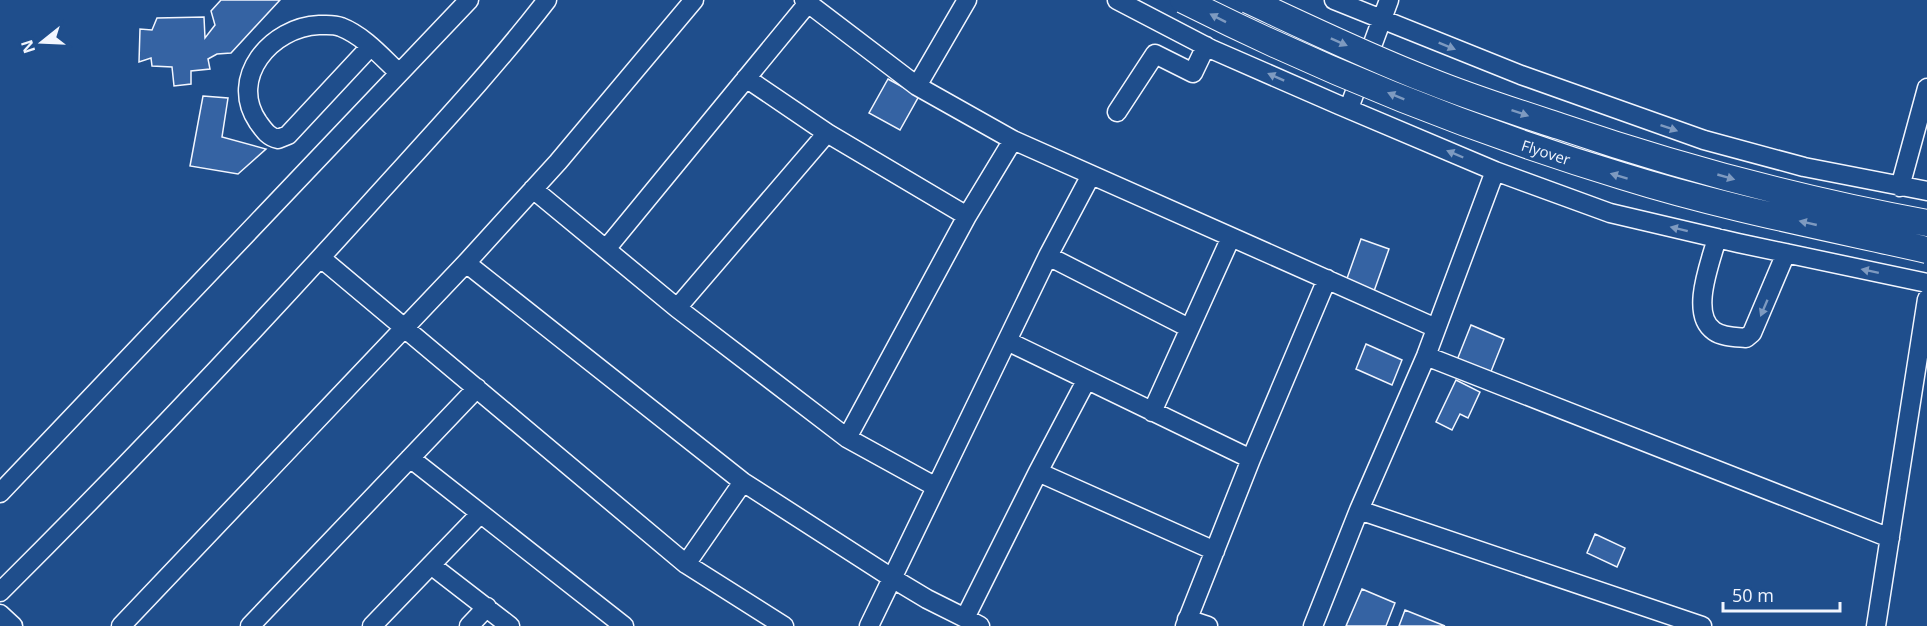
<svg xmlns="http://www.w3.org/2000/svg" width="1927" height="626" font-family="'Open Sans',sans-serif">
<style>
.building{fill:#3563a3;stroke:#f2f6ff;stroke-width:1.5}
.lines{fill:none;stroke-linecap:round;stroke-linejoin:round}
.minor-casing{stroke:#f2f6ff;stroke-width:21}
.minor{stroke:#1f4e8c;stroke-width:18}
.highway-bridge-casing{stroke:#f2f6ff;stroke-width:28;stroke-linecap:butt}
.highway-bridge{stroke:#1f4e8c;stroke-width:26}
.oneway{fill:#7e9ac0}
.labels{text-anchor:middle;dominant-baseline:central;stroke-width:4.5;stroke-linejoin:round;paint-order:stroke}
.street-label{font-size:15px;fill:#f2f6ff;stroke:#1f4e8c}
</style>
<rect width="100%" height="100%" fill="#1f4e8c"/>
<!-- building -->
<path class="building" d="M221,0h59l-49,53 -14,1 -9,5 2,10 -19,2v13l-17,2 -2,-19 -20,-1 -1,-8 -12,4 1,-33 12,1 5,-12 47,-1 1,21 10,-13 -4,-14z
M888,79l31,17 -19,34 -31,-17z
M203,96l25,2 -6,39 44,12 -28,25 -48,-8z
M1361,239l28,10 -16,45 -28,-10z
M1471,325l33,14 -14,35 -33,-14z
M1366,344l36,16 -10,25 -36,-16z
M1456,380l24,12 -12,26 -8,-4 -8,16 -16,-8z
M1595,534l30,14 -8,19 -30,-14z
M1362,589l33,14 -9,23h-40z
M1405,610l40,16h-46z"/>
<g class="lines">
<!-- minor casing -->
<g class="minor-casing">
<path id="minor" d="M804,0l113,86 96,54 423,188
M1117,0l94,49 128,56 156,66 115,42 128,30 189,40
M1334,0l187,75 183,65 100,27 123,24
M370,47l-82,88 -10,4c-10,-2 -14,-9 -20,-17 -30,-44 13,-95 61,-97 8,0 15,-1 22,2 23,9 41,30 58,46
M746,78l81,55
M917,86l50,-86
M1349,108l40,-108
M1117,112l38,-58 38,19 13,-27
M1900,187l27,-99
M533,189l144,119 150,-175 140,83
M1717,238c-6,23 -28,76 -3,93 8,6 22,6 32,7l6,-5 34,-80
M606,249l202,-246
M1048,256l141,72
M321,258l365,306 98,62
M466,263l277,219 149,96 35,21 38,19
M677,308l170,130 89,49
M1007,341l244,118
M1426,356l464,182
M1152,412l79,-175
M847,438l120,-222 46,-76
M410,458l214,168
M1038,472l177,79
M0,493l469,-493
M1359,510l343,116
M686,564l57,-82
M431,565l79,61
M0,592c125,-124 245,-251 363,-381 62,-69 127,-137 184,-211
M0,614l13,12
M1187,619l21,7
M121,626l345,-363 92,-101 136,-162
M250,626l227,-238
M372,626l108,-112
M469,626l18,-19
M869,626l179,-370 43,-81
M980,626l-15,-8 73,-146 48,-91
M1185,626l66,-167 76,-180
M1313,626l46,-116 67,-154 69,-185
M1876,626l51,-327"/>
</g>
<!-- minor -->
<use href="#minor" class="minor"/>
<!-- highway-bridge casing -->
<g class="highway-bridge-casing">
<path id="highway-bridge" d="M1183,0c141,71 288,130 439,176 99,31 203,51 305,74
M1248,0c60,28 120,57 182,81 42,17 86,31 129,45 120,41 243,74 368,97"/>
</g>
<!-- highway-bridge -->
<use href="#highway-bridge" class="highway-bridge"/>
</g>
<!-- one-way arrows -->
<defs><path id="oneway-solid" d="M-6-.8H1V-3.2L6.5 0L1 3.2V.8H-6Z" transform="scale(1.5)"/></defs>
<g class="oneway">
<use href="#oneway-solid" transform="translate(1218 18) rotate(-153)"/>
<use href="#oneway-solid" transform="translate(1339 42) rotate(24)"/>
<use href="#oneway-solid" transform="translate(1447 46) rotate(22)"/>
<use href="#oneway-solid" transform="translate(1276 77) rotate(-156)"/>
<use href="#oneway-solid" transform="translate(1396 96) rotate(-158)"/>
<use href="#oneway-solid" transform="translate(1520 113) rotate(19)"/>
<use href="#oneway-solid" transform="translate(1669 128) rotate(19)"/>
<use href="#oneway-solid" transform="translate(1455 154) rotate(-157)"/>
<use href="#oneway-solid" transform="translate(1619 176) rotate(-163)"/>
<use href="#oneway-solid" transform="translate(1726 177) rotate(16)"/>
<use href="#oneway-solid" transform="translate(1808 223) rotate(-167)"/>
<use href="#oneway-solid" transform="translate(1679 229) rotate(-166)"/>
<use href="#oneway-solid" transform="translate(1870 271) rotate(-168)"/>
<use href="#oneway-solid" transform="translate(1764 308) rotate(113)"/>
</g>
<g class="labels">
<!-- street labels -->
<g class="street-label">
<text transform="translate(1546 152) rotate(18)">Flyover</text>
</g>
</g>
<!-- north arrow -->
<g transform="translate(42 42) rotate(252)" stroke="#1f4e8c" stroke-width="4.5" paint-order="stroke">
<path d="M0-4.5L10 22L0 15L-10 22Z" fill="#f2f6ff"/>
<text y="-9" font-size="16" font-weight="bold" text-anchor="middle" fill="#f2f6ff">N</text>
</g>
<!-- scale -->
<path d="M1723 602v9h117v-9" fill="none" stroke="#f2f6ff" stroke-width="3"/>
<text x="1732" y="602" font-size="18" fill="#f2f6ff" stroke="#1f4e8c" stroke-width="4.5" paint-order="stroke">50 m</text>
</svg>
